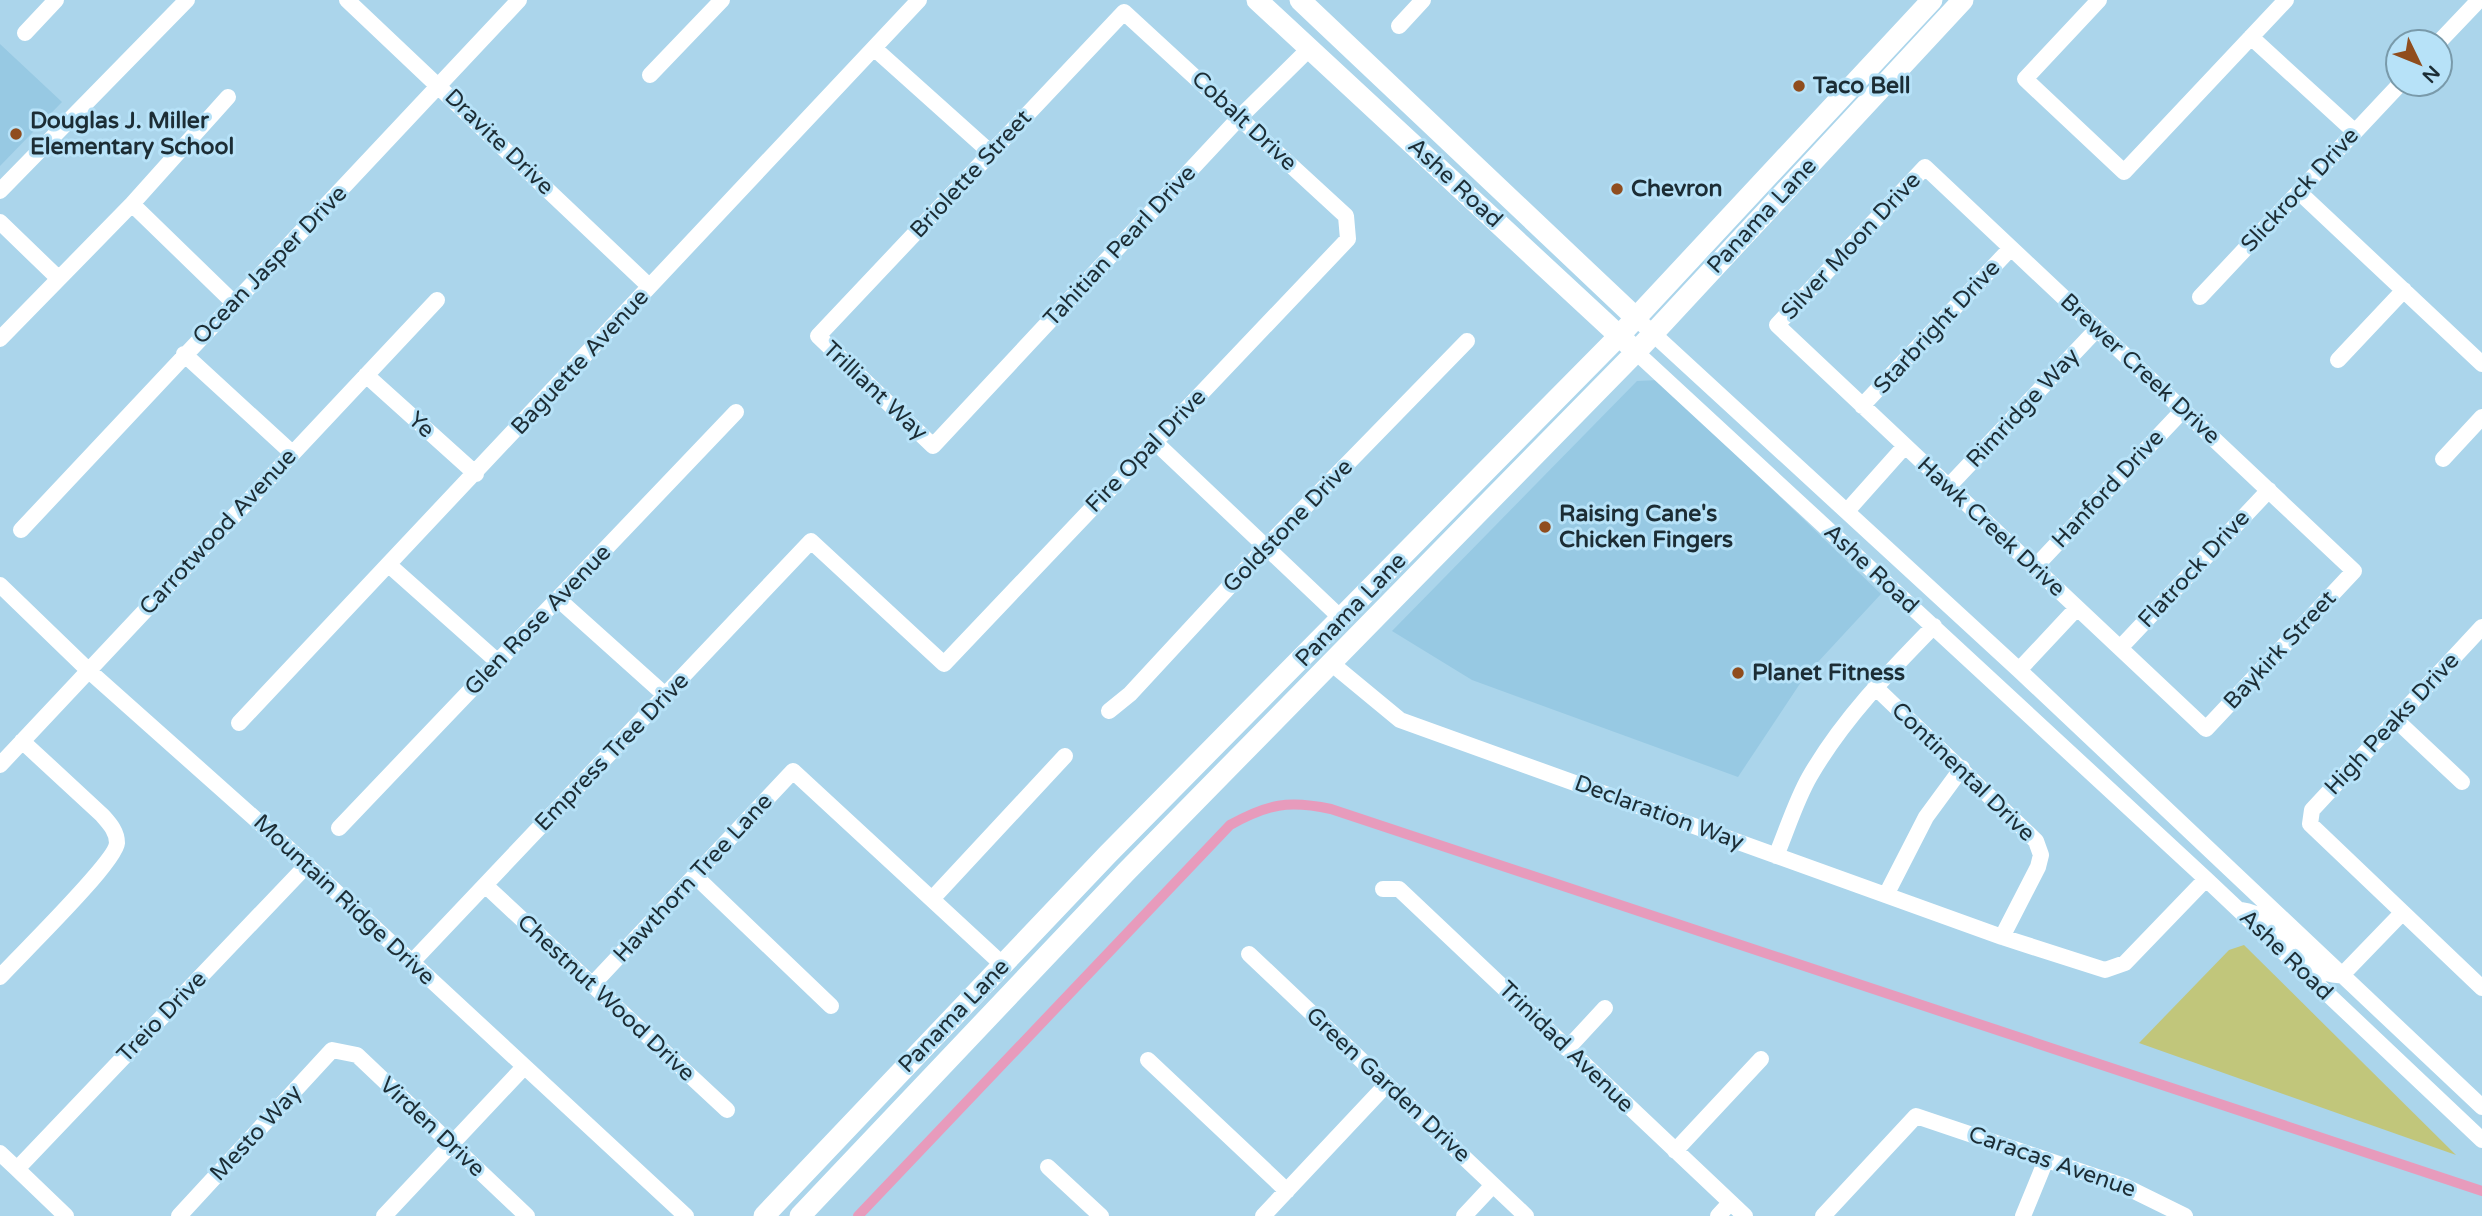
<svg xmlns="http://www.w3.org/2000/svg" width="2482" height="1216" font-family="'Varela Round',sans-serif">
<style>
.built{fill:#97c9e3}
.green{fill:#c1c67b}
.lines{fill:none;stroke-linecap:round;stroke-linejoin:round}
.canal{stroke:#e79bbc;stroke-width:10}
.minor{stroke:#fff;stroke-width:16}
.major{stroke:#fff;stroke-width:21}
.poi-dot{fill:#904d1e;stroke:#b7e2f8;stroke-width:2.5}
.labels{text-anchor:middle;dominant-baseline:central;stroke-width:6;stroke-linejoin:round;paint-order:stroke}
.poi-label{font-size:23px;font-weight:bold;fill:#1c2d35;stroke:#b7e2f8;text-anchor:start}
.street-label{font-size:23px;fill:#1c2d35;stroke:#b7e2f8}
</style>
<rect width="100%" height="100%" fill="#abd5eb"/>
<!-- built -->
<path class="built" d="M0,44l62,58 -62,64z
M1659,380l222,214 -76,82 -67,101 -266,-97 -80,-49 245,-250z"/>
<!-- green -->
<path class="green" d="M2244,945l212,210 -317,-112 90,-93z"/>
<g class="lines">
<!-- canal -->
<path class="canal" d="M858,1216l372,-391c38,-21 58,-25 101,-16l1151,382"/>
<!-- minor -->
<path class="minor" d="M347,0l302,286
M2099,0l-74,79 99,93 162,-172
M1399,26l24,-26
M25,33l31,-33
M2251,37l104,95
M2439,42l40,-42
M875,49l116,104
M650,75l72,-75
M1925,167l429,404 -148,158 -429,-404z
M0,191l187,-191
M2299,192l183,172
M132,204l103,100
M0,222l58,56
M2200,297l200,-213
M1636,318l383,352 463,437
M0,339l132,-135 96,-107
M1636,352l570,527 276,261
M184,354l108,99
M2338,360l66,-70
M366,375l110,99
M1862,406l149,-158
M1155,442l187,177
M2443,459l39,-42
M1948,487l149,-158
M1847,511l58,-65
M21,530l498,-530
M389,565l109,97
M2034,568l149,-158
M0,585l88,85 219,195 379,351
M558,599l107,96
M2482,627l-170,183 -2,14 172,164
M2120,648l149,-158
M1331,663l69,57 602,217 103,33 20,-7 81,-84
M2019,670l58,-62
M1875,687l161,154 5,14 -3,12 -36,70
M1109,711l21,-17 136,-147 201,-206
M2395,719l67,63
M239,723l680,-723
M0,765l437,-465
M339,828l397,-416
M1776,856c11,-26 20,-56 34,-80 33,-57 78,-103 124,-150
M695,876l136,130
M485,885l242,225
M1383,889h16l346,327
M1886,895l40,-78 36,-49
M932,899l133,-143
M2241,910c41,4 63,69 101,65l60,-62
M1249,954l277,262
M412,962l399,-421 133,123 404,-425 -2,-23 -222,-204 -306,324 115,110 307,-329 69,-68
M0,977c18,-20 116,-115 117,-134 0,-12 -8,-20 -15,-28l-80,-74
M592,985l201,-214 210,194
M1567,1049l38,-41
M1148,1060l139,131
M1675,1151l86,-92
M0,1153l17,16
M1048,1167l53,49
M66,1216l-49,-47 290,-304
M179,1216l153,-166 25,5 170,161
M384,1216l140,-149
M1263,1216l124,-132
M1464,1216l29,-31
M1718,1216l12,-13
M1823,1216l93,-100 208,70 61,30
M2023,1216l23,-56"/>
<!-- major -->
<path class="major" d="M1257,0l371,344
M1300,0l336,318
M764,1216l344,-362 511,-518 313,-336
M800,1216l326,-344 510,-520 327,-352"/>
</g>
<!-- markers -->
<g class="poi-dot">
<circle cx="1799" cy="86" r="7"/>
<circle cx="16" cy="134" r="7"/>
<circle cx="1617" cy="189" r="7"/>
<circle cx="1545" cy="527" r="7"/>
<circle cx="1738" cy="673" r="7"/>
</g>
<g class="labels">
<!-- poi labels -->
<g class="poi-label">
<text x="1813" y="86">Taco Bell</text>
<text x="30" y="121">Douglas J. Miller<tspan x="30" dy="26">Elementary School</tspan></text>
<text x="1631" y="189">Chevron</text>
<text x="1559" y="514">Raising Cane's<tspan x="1559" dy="26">Chicken Fingers</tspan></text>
<text x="1752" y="673">Planet Fitness</text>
</g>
<!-- street labels -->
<g class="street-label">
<text transform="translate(1244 121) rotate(43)">Cobalt Drive</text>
<text transform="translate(499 142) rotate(44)">Dravite Drive</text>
<text transform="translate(971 174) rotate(-47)">Briolette Street</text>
<text transform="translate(1455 183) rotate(43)">Ashe Road</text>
<text transform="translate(2300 190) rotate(-47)">Slickrock Drive</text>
<text transform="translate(1762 216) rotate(-47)">Panama Lane</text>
<text transform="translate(1120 246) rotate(-47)">Tahitian Pearl Drive</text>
<text transform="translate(1851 246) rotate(-47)">Silver Moon Drive</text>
<text transform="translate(270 265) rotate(-46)">Ocean Jasper Drive</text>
<text transform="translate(1937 327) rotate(-47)">Starbright Drive</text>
<text transform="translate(580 362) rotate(-47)">Baguette Avenue</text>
<text transform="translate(2140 369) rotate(43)">Brewer Creek Drive</text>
<text transform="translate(875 391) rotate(43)">Trilliant Way</text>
<text transform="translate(2023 408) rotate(-47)">Rimridge Way</text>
<text transform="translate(421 425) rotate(42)">Ye</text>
<text transform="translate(1146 451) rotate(-46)">Fire Opal Drive</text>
<text transform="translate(2108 489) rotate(-47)">Hanford Drive</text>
<text transform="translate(1288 526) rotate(-46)">Goldstone Drive</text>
<text transform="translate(1991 527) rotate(43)">Hawk Creek Drive</text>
<text transform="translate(218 532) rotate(-47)">Carrotwood Avenue</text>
<text transform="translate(1871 569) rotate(43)">Ashe Road</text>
<text transform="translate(2194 569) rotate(-47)">Flatrock Drive</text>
<text transform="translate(1351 610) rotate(-46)">Panama Lane</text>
<text transform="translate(538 620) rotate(-46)">Glen Rose Avenue</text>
<text transform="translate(2280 650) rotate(-47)">Baykirk Street</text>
<text transform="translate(2392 724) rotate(-47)">High Peaks Drive</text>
<text transform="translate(612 752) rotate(-46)">Empress Tree Drive</text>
<text transform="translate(1963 772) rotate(44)">Continental Drive</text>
<text transform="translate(1659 813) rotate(20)">Declaration Way</text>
<text transform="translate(693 878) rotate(-47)">Hawthorn Tree Lane</text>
<text transform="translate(344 900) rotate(43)">Mountain Ridge Drive</text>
<text transform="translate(2286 955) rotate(44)">Ashe Road</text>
<text transform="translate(606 998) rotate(43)">Chestnut Wood Drive</text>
<text transform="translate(954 1016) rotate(-46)">Panama Lane</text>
<text transform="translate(162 1017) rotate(-46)">Treio Drive</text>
<text transform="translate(1566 1047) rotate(44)">Trinidad Avenue</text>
<text transform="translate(1388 1085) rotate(43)">Green Garden Drive</text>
<text transform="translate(432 1127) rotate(43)">Virden Drive</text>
<text transform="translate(256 1133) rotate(-47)">Mesto Way</text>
<text transform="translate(2052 1162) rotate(19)">Caracas Avenue</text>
</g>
</g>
<!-- north arrow -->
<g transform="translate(2419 63) rotate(133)"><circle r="33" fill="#b7e2f8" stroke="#799aaa" stroke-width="2"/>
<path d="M0-5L12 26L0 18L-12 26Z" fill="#904d1e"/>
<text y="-10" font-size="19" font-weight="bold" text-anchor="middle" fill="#1c2d35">N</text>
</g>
</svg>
